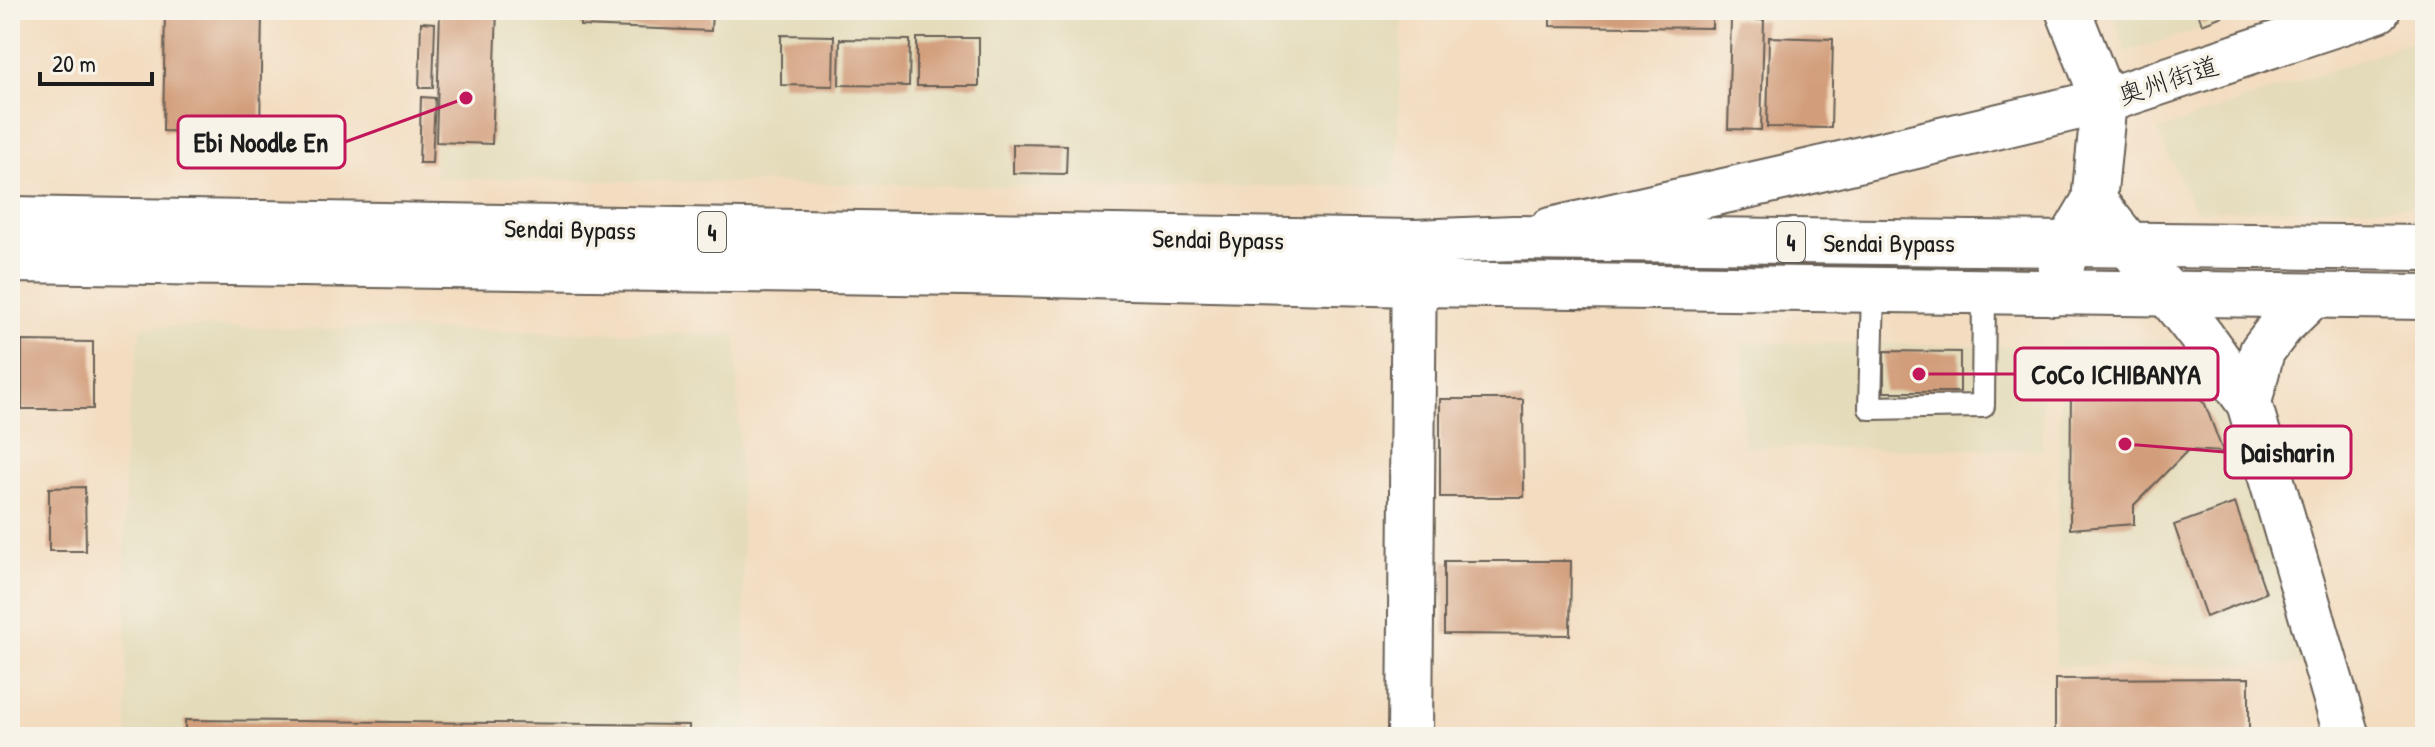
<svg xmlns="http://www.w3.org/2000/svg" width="2435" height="747" font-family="'Patrick Hand','Klee One',sans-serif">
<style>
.built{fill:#e4dbba}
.building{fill:#d29d7a}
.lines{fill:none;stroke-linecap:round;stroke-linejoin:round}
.lane-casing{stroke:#675f55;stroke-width:26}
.street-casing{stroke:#675f55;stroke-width:48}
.secondary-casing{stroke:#675f55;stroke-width:48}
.highway-casing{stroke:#675f55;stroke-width:48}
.lane{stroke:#fff;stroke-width:22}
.street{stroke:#fff;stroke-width:44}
.secondary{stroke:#fff;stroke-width:44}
.highway{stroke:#fff;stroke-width:44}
.labels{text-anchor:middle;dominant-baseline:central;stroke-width:7;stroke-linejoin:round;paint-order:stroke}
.shield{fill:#f7f3e8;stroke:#5e5c59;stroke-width:2}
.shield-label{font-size:24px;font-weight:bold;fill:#1c1c1c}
.street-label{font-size:26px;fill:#1c1c1c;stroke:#f7f3e8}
.leader{fill:none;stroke:#c2185b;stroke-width:3}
.callout-dot{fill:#c2185b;stroke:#f7f3e8;stroke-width:3}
.callout{fill:#f7f3e8;stroke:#c2185b;stroke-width:3}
.callout-label{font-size:28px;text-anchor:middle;font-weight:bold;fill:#1c1c1c}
</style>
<rect width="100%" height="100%" fill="#f7f3e8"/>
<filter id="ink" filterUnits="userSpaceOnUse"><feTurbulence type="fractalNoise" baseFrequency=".0125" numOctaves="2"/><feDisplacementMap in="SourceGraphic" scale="16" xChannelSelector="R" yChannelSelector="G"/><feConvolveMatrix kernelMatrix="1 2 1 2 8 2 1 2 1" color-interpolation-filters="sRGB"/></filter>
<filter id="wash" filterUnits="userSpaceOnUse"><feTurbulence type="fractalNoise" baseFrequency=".006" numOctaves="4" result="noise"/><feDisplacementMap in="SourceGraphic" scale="32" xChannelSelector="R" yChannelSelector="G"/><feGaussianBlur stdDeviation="1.8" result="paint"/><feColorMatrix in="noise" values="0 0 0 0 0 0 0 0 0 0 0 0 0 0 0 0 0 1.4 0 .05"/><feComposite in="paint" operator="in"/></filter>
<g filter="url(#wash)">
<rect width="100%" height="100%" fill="#f3dcbf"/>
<!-- built -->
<path class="built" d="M439,10h964l-7,175 -285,3 -677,-10z
M2111,10h151l-136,42z
M2425,37v169l-230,5 -38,-80z
M141,326l595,8 12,403h-621l-3,-283z
M2173,339l56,76 75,250 -249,1 6,-326z
M1743,342l299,4v104l-299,-3z"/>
<g id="blocks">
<!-- building -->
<path class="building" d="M165,10h97l-2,123 -97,-2z
M440,10h57l-5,134 -56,-2z
M581,10h131l-1,21 -131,-5z
M1550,10h162v18l-162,-2z
M2197,10h41l-36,14z
M1731,19l33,1 -3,110 -33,-1z
M421,22l14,1 -2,65h-14z
M781,35l53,1 -1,50 -52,-1z
M1769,37l64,2 -2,89 -64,-1z
M917,38h62v48h-62z
M840,39l70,1 -1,46 -70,-1z
M421,97l14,1 -3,65h-13z
M1013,144l54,1 -1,29 -53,-1z
M22,341l71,1v67h-71z
M1884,351l76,1v40h-76z
M2165,383l25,8 15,13 18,48 -35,-2 -54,55v19l-64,5 1,-145z
M1440,399h83l1,98h-84z
M85,487l1,64h-37v-63z
M2235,503l31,90 -60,24 -32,-92z
M1444,561h127l-1,74 -126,-1z
M2249,678v59h-194v-58z
M185,720l504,5v12h-504z"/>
</g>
</g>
<g filter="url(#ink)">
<use href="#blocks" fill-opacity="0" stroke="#675f55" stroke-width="2"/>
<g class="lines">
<!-- lane casing -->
<g class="lane-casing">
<path id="lane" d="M1873,291l-3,117 113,-2 1,-114"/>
</g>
<!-- street casing -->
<g class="street-casing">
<path id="street" d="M2068,10l36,91
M2094,201l108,136 47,66 98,334
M2249,403l13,-52 19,-25 31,-30"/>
</g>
<!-- secondary casing -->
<g class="secondary-casing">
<path id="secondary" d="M1551,230l231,-52 322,-77 274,-91
M2054,293l14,-48 26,-44 10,-100
M1410,737l4,-490"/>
</g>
<!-- highway casing -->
<g class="highway-casing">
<path id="highway" d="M10,219l1405,23 99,-4 911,10
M10,260l955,13 448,11 1012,13"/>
</g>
<!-- lane -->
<use href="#lane" class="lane"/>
<!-- street -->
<use href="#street" class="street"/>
<!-- secondary -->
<use href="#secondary" class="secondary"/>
<!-- highway -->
<use href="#highway" class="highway"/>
</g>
</g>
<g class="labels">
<!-- shield labels -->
<g class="shield">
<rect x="698" y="212" width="28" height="40" rx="6"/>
<rect x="1777" y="222" width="28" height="40" rx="6"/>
</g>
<g class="shield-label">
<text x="712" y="232">4</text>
<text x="1791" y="242">4</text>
</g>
<!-- street labels -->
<g class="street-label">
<text transform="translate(2168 80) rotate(-18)">奥州街道</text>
<text transform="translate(570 229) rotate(1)">Sendai Bypass</text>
<text transform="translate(1218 239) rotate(1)">Sendai Bypass</text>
<text x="1889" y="242">Sendai Bypass</text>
</g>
</g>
<!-- callouts -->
<path class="leader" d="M466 98L345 142M1919 374L2015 374M2125 444L2225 452"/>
<g class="callout-dot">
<circle cx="466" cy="98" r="8"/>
<circle cx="1919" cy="374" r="8"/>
<circle cx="2125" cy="444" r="8"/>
</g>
<g class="callout">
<rect x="178" y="116" width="167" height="52" rx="8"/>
<rect x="2015" y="348" width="203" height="52" rx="8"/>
<rect x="2225" y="426" width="126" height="52" rx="8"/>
</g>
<g class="callout-label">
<text x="261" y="152">Ebi Noodle En</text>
<text x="2116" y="384">CoCo ICHIBANYA</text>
<text x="2288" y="462">Daisharin</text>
</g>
<!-- margin -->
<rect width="2435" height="747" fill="none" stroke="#f7f3e8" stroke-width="40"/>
<!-- scale -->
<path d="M40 72v12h112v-12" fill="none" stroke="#1c1c1c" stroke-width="4"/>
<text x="52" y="72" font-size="24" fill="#1c1c1c" stroke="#f7f3e8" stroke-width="6" paint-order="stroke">20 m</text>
</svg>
